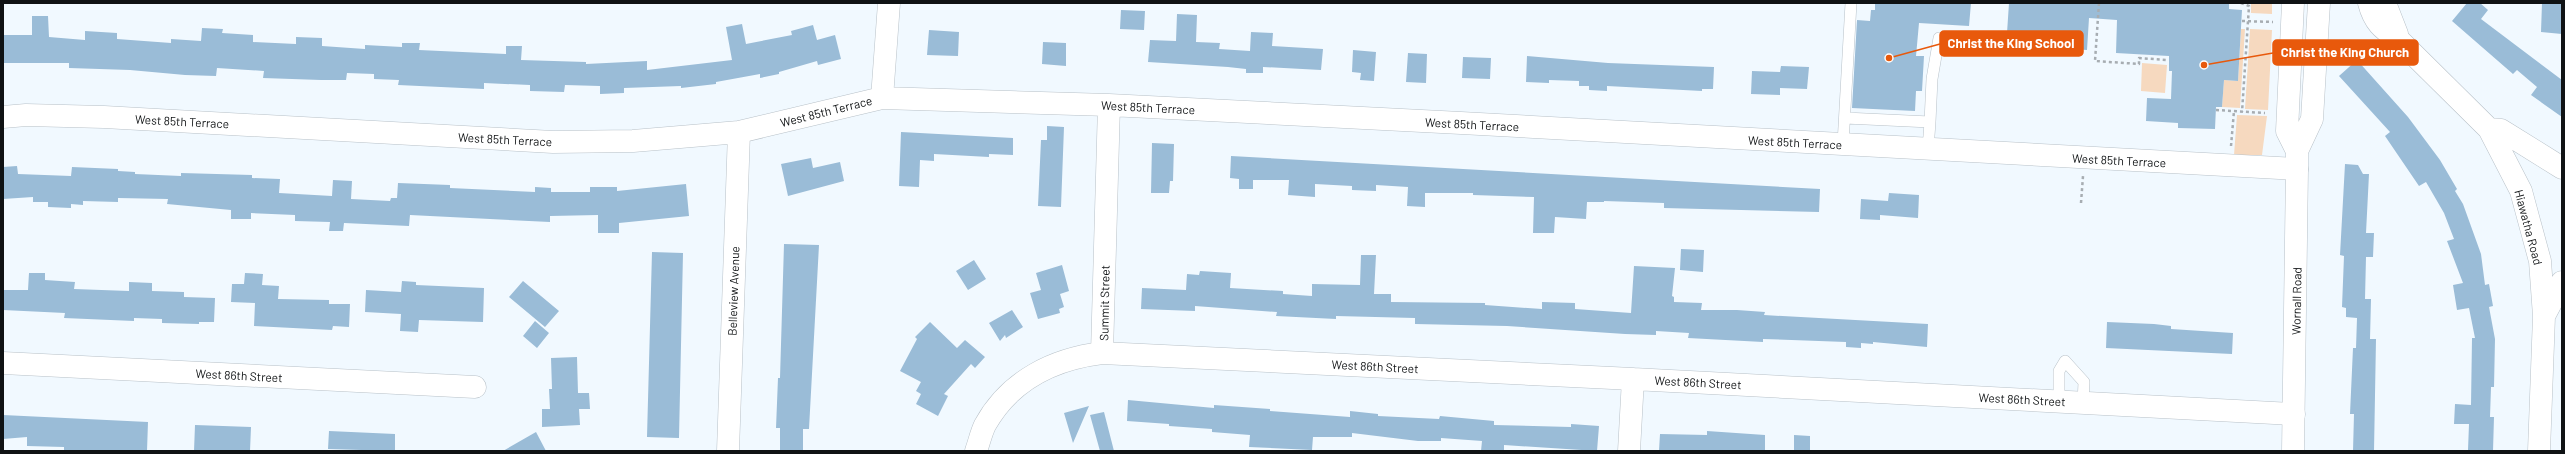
<svg xmlns="http://www.w3.org/2000/svg" width="2565" height="454" font-family="Barlow,sans-serif">
<style>
.green{fill:#f6d9bf}
.building{fill:#9abcd7}
.lines{fill:none;stroke-linecap:round;stroke-linejoin:round}
.lane-casing{stroke:#b8c1c8;stroke-width:12}
.street-casing{stroke:#b8c1c8;stroke-width:23}
.secondary-casing{stroke:#b8c1c8;stroke-width:23}
.path{stroke:#a7adb2;stroke-width:2.5;stroke-dasharray:3 3;stroke-linecap:butt}
.lane{stroke:#fff;stroke-width:11}
.street{stroke:#fff;stroke-width:22}
.secondary{stroke:#fff;stroke-width:22}
.labels{text-anchor:middle;dominant-baseline:central;stroke-width:3;stroke-linejoin:round;paint-order:stroke}
.street-label{font-size:12px;fill:#0f1214;stroke:#fff}
.leader{fill:none;stroke:#e8590c;stroke-width:1.5}
.callout-dot{fill:#e8590c;stroke:#fff;stroke-width:1.5}
.callout{fill:#e8590c;stroke:#e8590c;stroke-width:1.5}
.callout-label{font-size:13px;text-anchor:middle;font-weight:bold;fill:#fff}
</style>
<rect width="100%" height="100%" fill="#f1f9ff"/>
<!-- green -->
<path class="green" d="M2244,3h28v11l-21,-1v-9z
M2241,29h4l-5,79 -18,-1 2,-27 14,1z
M2250,29l22,1 -4,80 -23,-1z
M2142,63l25,2 -2,28 -24,-2z
M2237,115l30,1 -5,39h-28z"/>
<!-- building -->
<path class="building" d="M1875,3h96l-2,23 -50,-3 -3,33h8l-2,35h-6l-1,20 -63,-3 5,-88 13,1 1,-11h4z
M2009,3h220v6l13,1 -4,71 -14,-1 -2,27h-6l-1,22 -37,-1v-5l-32,-2 1,-23 24,1 1,-28h-3v-15l-53,-3 1,-33 -28,-2 -2,32 -15,-1v5l-55,-3 1,-18h-11z
M2467,3h13l8,7 -7,9 81,61v37l-31,-22 6,-8 -20,-17 -4,4 -61,-53z
M2542,3l20,1v30l-21,-2z
M1121,10l24,1 -1,19 -24,-1z
M1177,14l20,1 -1,27 24,1 -1,6 31,2 1,-19 22,1 -1,13 51,3 -2,21 -58,-3v6h-17v-4l-18,-2 -80,-5 2,-22 26,1z
M32,16h16l1,21 36,3v-9l32,2v6l54,4v-4l30,2 1,-13 21,1 -1,4 31,2v7l43,2v-7l26,1v8l43,3v-4l37,2v-4h18l-1,7 87,4v-8h16l-1,14 65,2v2l61,-3v9l85,-10 -6,-33 16,-3 4,20 46,-9 -1,-4 22,-6 4,15 18,-5 6,24 -23,6 -1,-4 -38,11v2l-19,4v-4l-44,8v2l-35,4v-2l-57,2v5l-24,1v-8l-35,-1 -1,7 -34,-1v-6l-46,-2v6l-86,-4 1,-5 -25,-1v-5l-27,-1 -1,7h-25l-58,-2 1,-7 -47,-3 -1,8 -31,-1 -55,-5 -61,-2v-5h-66v-28h29z
M929,30l30,2 -1,24 -31,-1z
M1043,42l23,1v23l-24,-2z
M1353,50l23,2 -2,29 -14,-1 1,-7 -9,-1z
M1408,53l19,1 -1,29 -20,-1z
M1527,56l81,7 106,4 -1,22h-11v2l-95,-5v5l-18,-1v-4h-10v-5l-30,-1v3l-23,-1z
M1463,57l28,1 -1,21 -28,-1z
M2357,60l51,57 32,43 17,29 -2,2 8,13 18,50 4,31 4,-1 4,22 -4,1 6,32 -1,48h-3l-1,30h4l-1,34 -25,-1 1,-26h-15l1,-20 16,1 1,-67h3l-6,-30 -12,2 -4,-25 10,-2 -16,-42 7,-2 -10,-26 -18,-31 -7,4 -34,-50 5,-4 -51,-56z
M1781,66l28,1 -2,22 -27,-1v7l-29,-1 1,-23 28,1z
M1047,126l17,1 -3,80 -23,-1 3,-66h6z
M901,132l112,6v17l-24,-1v3l-55,-3v7l-14,-1 -1,27 -20,-1z
M1152,143l22,1 -1,37h-3l-1,12h-18z
M1231,156l589,33 -1,23 -155,-4v-5l-60,-2v1h-17l-1,17 -31,-2 -1,16h-21l1,-36 -61,-2v-2h-48v14l-18,-1 1,-19 -32,-2v6l-24,-1v-4l-37,-2v13l-27,-2 1,-15h-36v9h-14v-10l-9,-1z
M811,158l2,10 27,-6 4,19 -56,15 -7,-32z
M2345,164l13,1 5,9h6l-3,59h8l-1,24h-7l-1,42h6l-1,40h6l-2,112h-21l1,-37h-4l3,-66h3l1,-30 -11,-1v-9l-4,-1 2,-51 -4,-1z
M17,166l1,8 53,2 1,-9 46,2v2l17,1v2l46,2v-3l71,2v3l28,1 -1,14 53,3 1,-16 19,1 -1,18 39,2 1,-3h6l1,-15 52,2v3l85,4v-5l16,1v4h39v-5h27v4l69,-7 3,32 -70,7v10h-21v-18l-48,1v6l-140,-7 -1,11 -65,-3 -1,8h-14l1,-9 -35,-1v-6l-44,-2v6h-20v-9l-64,-6 1,-5 -50,-1v4l-35,-1v4l-12,-1v4l-23,-1v-5h-15v-5l-30,2v-32z
M1889,193l30,2 -1,23 -38,-3v5l-20,-1 1,-20 27,2z
M784,244l35,1 -10,184h-6v22h-23v-23h-4l2,-50h2z
M1681,249l23,1 -1,22 -23,-2z
M652,252l31,1 -4,185 -32,-1z
M1361,255h15l-2,39h17v8l94,1v2l57,4v-7l33,1v6l56,4 3,-47 41,2 -3,28 2,1v5l28,1 -1,7h36l28,2 -1,3 164,9 -1,23 -54,-5v2l-12,-1v5l-15,-1v-5l-83,-3v3l-75,-4 1,-5 -33,-2v4l-31,-1 -118,-8 -92,-2v-6l-79,-2v3l-60,-3 1,-4 -82,-6v5l-54,-2 1,-21 44,2 1,-16 12,1 1,-4 31,2 -1,15 53,3v3l29,2v-12l48,1z
M974,260l12,19 -18,11 -12,-19z
M1062,265l7,26 -9,3 4,13 -5,2 1,4 -22,6 -8,-26 11,-3 -5,-17z
M29,273h16v7l30,2 -1,7 55,2v-9l23,1v8l32,1v5l31,1 -1,24h-15v2l-37,-1v-4l-28,-1v3l-70,-3 1,-5 -62,-3v-20h25z
M245,273l18,1 -1,11 17,1 -1,13 51,1v4h21l-1,23 -16,-1 -1,4 -78,-4 1,-23 -24,-1 1,-18h12z
M402,281l14,1v3l68,3 -1,34 -64,-2 -1,12 -18,-1 1,-17 -36,-2 1,-22 35,2z
M523,281l36,30 -14,16 -36,-30z
M1012,310l11,17 -17,11 -1,-3 -5,6 -11,-18z
M535,321l14,12 -12,15 -14,-12z
M930,322l27,26 8,-8 20,17 -10,11 -4,-4 -27,30 4,2 -10,20 -22,-12 5,-10 -5,-3 5,-9 -21,-11 17,-32 -2,-2z
M2107,322l47,2 17,2v3l62,4 -1,21 -126,-6z
M577,357l1,36h11l1,16h-11l1,16 -38,2v-18h8l-1,-20h3l-1,-31z
M1128,400l86,8v-3l56,4v2l80,6v-6l28,3v2l61,3 1,-3 54,5v4l77,2v-3l28,2 -2,25 -93,-6v6h-23l1,-10 -41,-3v3h-23l-66,-8v4h-39l-1,13 -63,-3 1,-12 -38,-3v-3l-43,-3v-2l-42,-3z
M1089,406l-16,37 -9,-30z
M1104,412l10,39h-14l-10,-36z
M3,415l145,7 -1,29h-83v-4l-37,-1v-9l-24,2z
M195,425l56,2 -1,24h-56z
M329,431l66,3v17l-67,-2z
M1707,431l58,4v16h-106l1,-17 47,1z
M536,432l10,19h-43z
M1794,435l16,1v15h-16z"/>
<g class="lines">
<!-- lane casing -->
<g class="lane-casing">
<path id="lane" d="M1845,118l85,4 -2,27
M1930,122l2,-43 7,-41
M1843,144l8,-141
M2059,401v-30l6,-10 19,21 -1,21"/>
</g>
<!-- street casing -->
<g class="street-casing">
<path id="street" d="M2369,3c5,19 13,26 29,36l91,90 32,62 19,70 4,55 -5,135
M2385,3l12,31
M882,98l7,-95
M3,117l23,-2 78,2 449,25 80,-1 106,-9 143,-34 227,7 352,18 836,46
M2489,129l12,1 61,38
M2544,316l18,-34
M1102,353l7,-248
M3,363l472,24
M728,451l11,-319
M976,451c3,-8 5,-18 9,-26 25,-45 69,-66 117,-72l531,26 661,35
M1629,451l4,-72"/>
</g>
<!-- secondary casing -->
<g class="secondary-casing">
<path id="secondary" d="M2297,151l15,-32 7,-116
M2293,451l4,-282v-18l-10,-20 6,-128"/>
</g>
<!-- path -->
<path class="path" d="M2099,3l-4,58 44,3v-6l27,2
M2241,3l8,3 -7,106
M2242,21l31,1
M2216,110l49,3
M2231,146l3,-35
M2081,203l2,-27"/>
<!-- lane -->
<use href="#lane" class="lane"/>
<!-- street -->
<use href="#street" class="street"/>
<!-- secondary -->
<use href="#secondary" class="secondary"/>
</g>
<g class="labels">
<!-- street labels -->
<g class="street-label">
<text transform="translate(1148 107) rotate(3)">West 85th Terrace</text>
<text transform="translate(826 111) rotate(-14)">West 85th Terrace</text>
<text transform="translate(182 121) rotate(3)">West 85th Terrace</text>
<text transform="translate(1472 124) rotate(3)">West 85th Terrace</text>
<text transform="translate(505 139) rotate(3)">West 85th Terrace</text>
<text transform="translate(1795 142) rotate(3)">West 85th Terrace</text>
<text transform="translate(2119 160) rotate(3)">West 85th Terrace</text>
<text transform="translate(2529 227) rotate(75)">Hiawatha Road</text>
<text transform="translate(733 291) rotate(-88)">Belleview Avenue</text>
<text transform="translate(2296 301) rotate(-89)">Wornall Road</text>
<text transform="translate(1104 303) rotate(-89)">Summit Street</text>
<text transform="translate(1375 366) rotate(3)">West 86th Street</text>
<text transform="translate(239 375) rotate(3)">West 86th Street</text>
<text transform="translate(1698 382) rotate(3)">West 86th Street</text>
<text transform="translate(2022 399) rotate(3)">West 86th Street</text>
</g>
</g>
<!-- callouts -->
<path class="leader" d="M1889 58L1940 44M2204 65L2273 53"/>
<g class="callout-dot">
<circle cx="1889" cy="58" r="4"/>
<circle cx="2204" cy="65" r="4"/>
</g>
<g class="callout">
<rect x="1940" y="31" width="143" height="25" rx="4"/>
<rect x="2273" y="40" width="145" height="25" rx="4"/>
</g>
<g class="callout-label">
<text x="2011" y="48">Christ the King School</text>
<text x="2345" y="57">Christ the King Church</text>
</g>
<!-- border -->
<rect width="2565" height="454" fill="none" stroke="#0f1214" stroke-width="8"/>
</svg>
